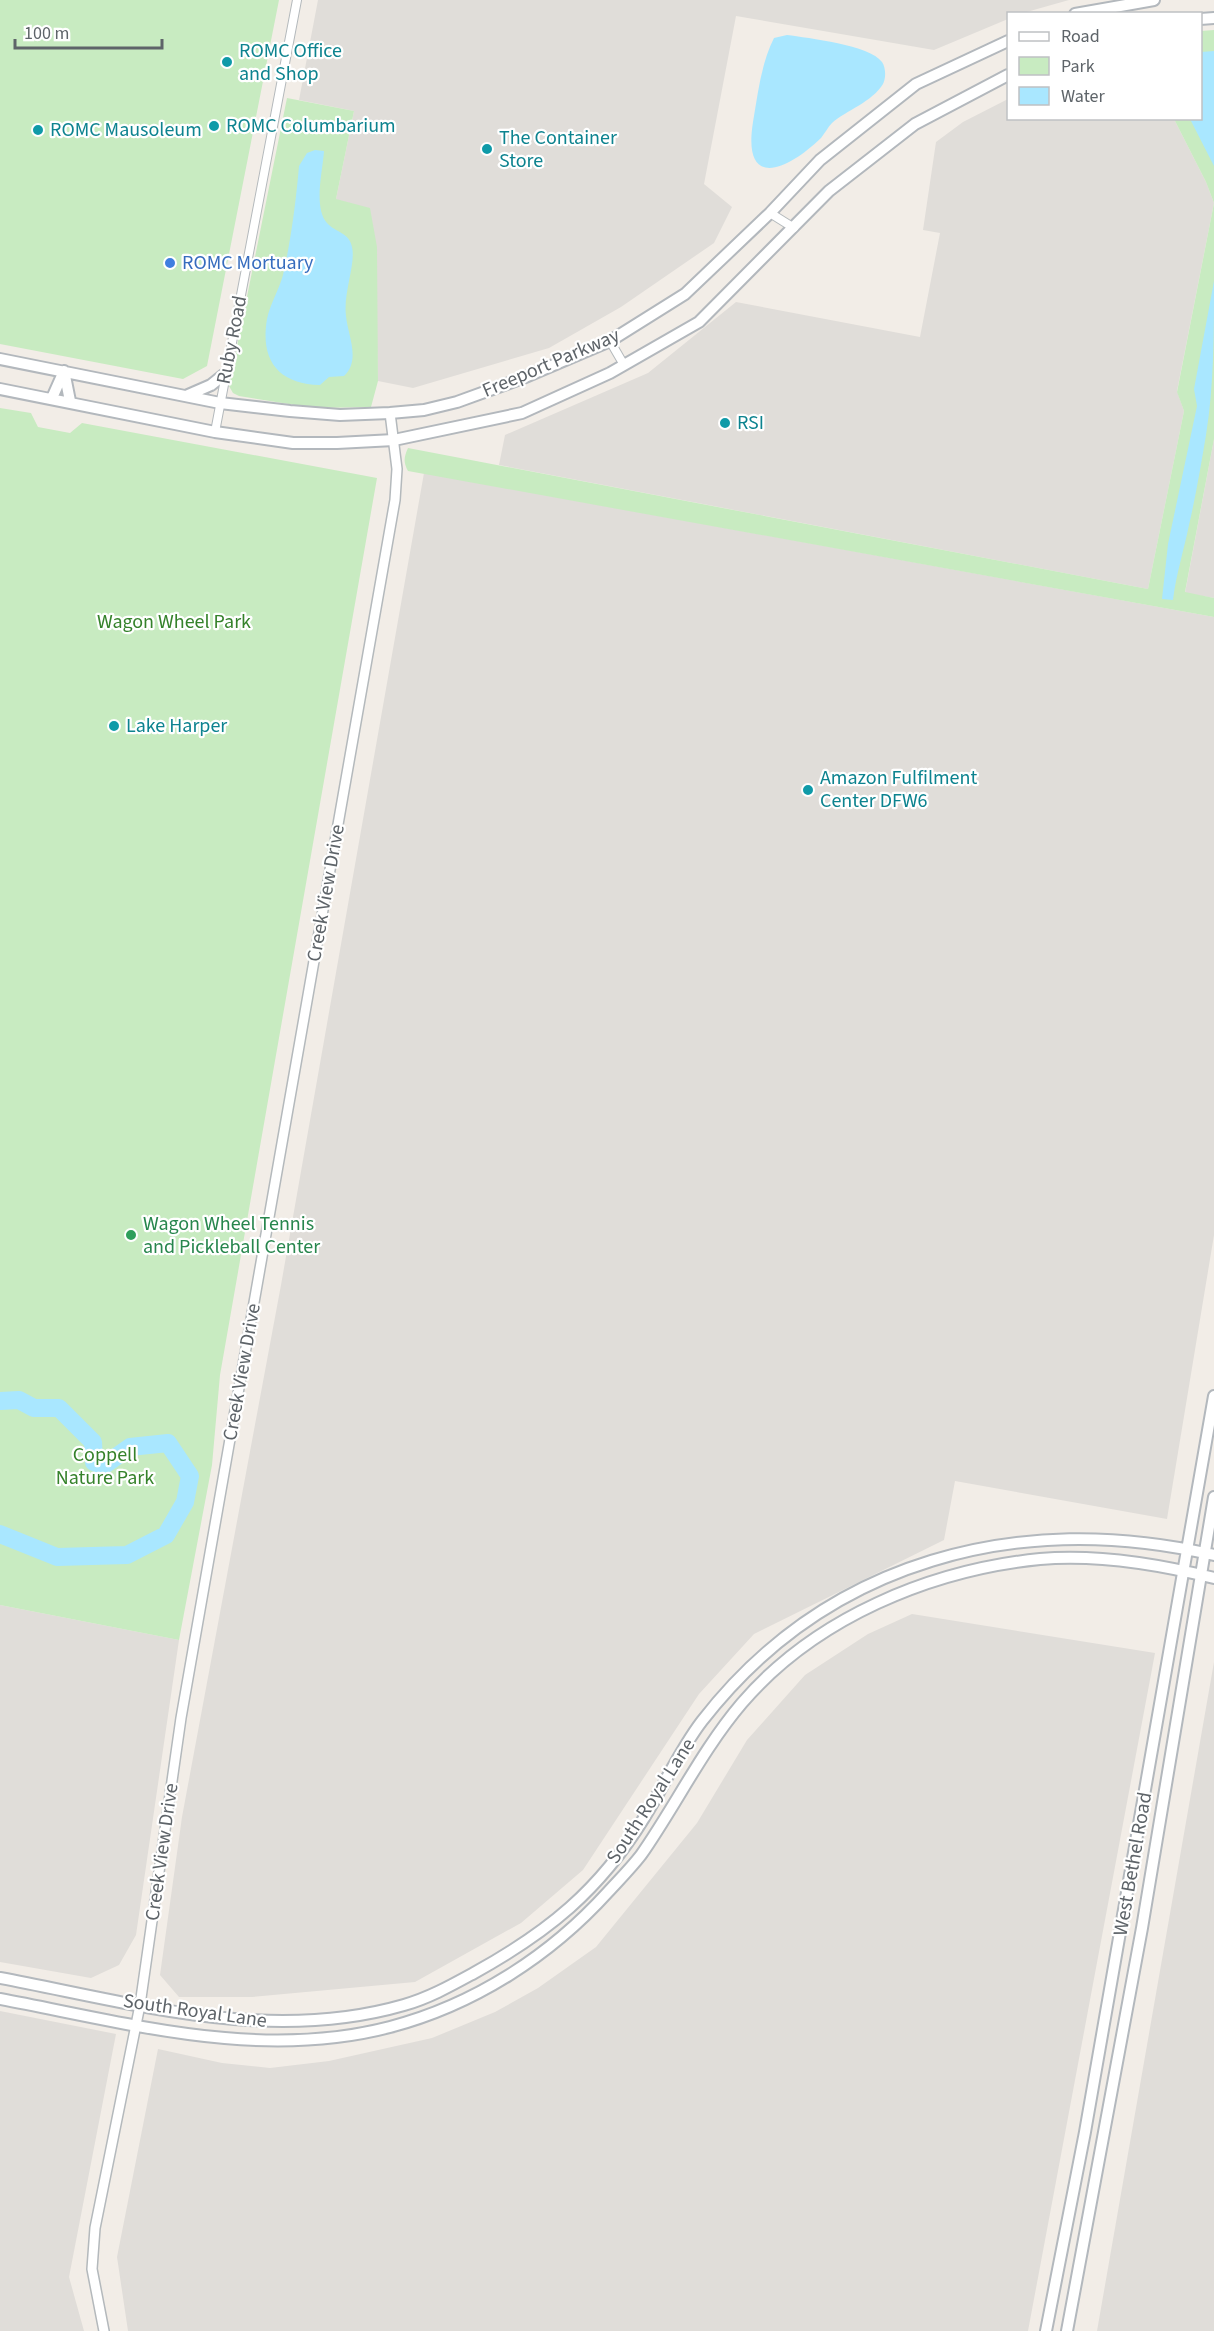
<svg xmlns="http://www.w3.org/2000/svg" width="1214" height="2331" font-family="'Source Sans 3',sans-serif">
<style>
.industrial{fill:#e0ddd9}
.green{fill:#c8ebc1}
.water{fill:#a9e7ff}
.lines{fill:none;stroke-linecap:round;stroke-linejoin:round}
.river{stroke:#a9e7ff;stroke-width:18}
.minor-casing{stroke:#b4b9bc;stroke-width:10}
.tertiary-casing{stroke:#b4b9bc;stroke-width:12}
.secondary-casing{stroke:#b3b8bd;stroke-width:14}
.minor{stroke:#fff;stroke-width:8}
.tertiary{stroke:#fff;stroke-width:9}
.secondary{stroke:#fff;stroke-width:10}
.culture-dot{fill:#0f9aa8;stroke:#fff;stroke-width:2}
.shop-dot{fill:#3f7fe0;stroke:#fff;stroke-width:2}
.leisure-dot{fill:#2e9e5b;stroke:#fff;stroke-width:2}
.labels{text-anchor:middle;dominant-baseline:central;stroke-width:4.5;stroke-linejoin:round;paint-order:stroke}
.culture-label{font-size:20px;fill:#0d838f;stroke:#fff;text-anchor:start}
.shop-label{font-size:20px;fill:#366cbe;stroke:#fff;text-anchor:start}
.street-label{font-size:20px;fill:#5e6469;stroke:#fff}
.park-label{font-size:20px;fill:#35822b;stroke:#fff}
.leisure-label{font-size:20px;fill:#27864d;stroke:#fff;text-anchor:start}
</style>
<rect width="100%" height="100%" fill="#f2ede7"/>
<!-- industrial -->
<path class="industrial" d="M318,0h751l-46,13 -15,1v5l-74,31 -198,-34 -32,168 28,23 -18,36 -93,64 -72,41 -136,40 -35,-7 -2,-66 -40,-116 18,-88 -55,-11z
M1008,99v19l166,1 32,63 8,21 -37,188 7,20 -36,178 -649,-124 6,-30 143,-62 88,-71 184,35 20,-104 -17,-3 13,-88 27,-20z
M1214,439v159l-29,-5z
M424,473l790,144v618l-47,284 -212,-38 -11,59 -190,94 -55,60 -116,176 -62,53 -106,59 -163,15h-73l-19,-22 22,-158 99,-532z
M0,1605l179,35 -43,295 -17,30 -28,13 -91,-16z
M912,1614l243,39 -127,678h-900l-11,-74 41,-208 64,14 48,5 59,-7 103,-23 63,-26 43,-24 58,-41 101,-124 50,-83 58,-65 63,-41z
M1214,1662v669h-117z
M0,2011l116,23 -47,243 15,54h-84z"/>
<!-- green -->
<path class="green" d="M0,0h279l-72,366 -24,13 -183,-35z
M1214,30v409l-29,153 29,6v19l-806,-146c-5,-9 -4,-14 0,-23l740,141 36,-178 -7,-19 37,-189 -8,-21 -32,-63 26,-1 1,-87z
M287,98l67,13 -18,88 34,9 7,39 1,134 -7,26 -57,1 -75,-12 -6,-3 -4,-7z
M0,408l31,5 7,14 32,6 12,-10 295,55 -157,897 -8,90 -33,175 -179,-35z"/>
<!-- water -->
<path class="water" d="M787,35c21,3 83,10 95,27 4,6 4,16 1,22 -11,18 -36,26 -51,39 -4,4 -7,10 -11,15 -33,32 -79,53 -68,-16 5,-29 8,-58 21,-84z
M1214,51v115l-24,-47 10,-1 1,-66z
M315,150l9,1c-1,19 -11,56 3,72 9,10 22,9 25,24 4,17 -9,46 -6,69 2,20 15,44 -2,60l-15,1 -9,8c-42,-1 -60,-25 -53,-66 3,-15 12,-29 16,-44 8,-35 13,-74 16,-109l8,-13z
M1214,281c0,52 0,104 -8,154 -5,30 -10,60 -17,90 -5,25 -13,49 -16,75l-11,-1 6,-55 29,-138 -3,-17z"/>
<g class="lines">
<!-- river -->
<path class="river" d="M0,1401l19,-1 15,8h25l34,34 1,20 9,4 27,-19 38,-4 22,33 -5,26 -19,33 -39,20 -70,2 -57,-23"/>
<!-- minor casing -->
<g class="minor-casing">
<path id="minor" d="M770,213l24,15
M610,341l14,24
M215,432l82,-432"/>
</g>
<!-- tertiary casing -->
<g class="tertiary-casing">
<path id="tertiary" d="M104,2331l-12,-62 3,-41 45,-223 41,-287 214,-1218 2,-31 -7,-56"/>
</g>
<!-- secondary casing -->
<g class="secondary-casing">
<path id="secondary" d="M1075,14l79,-14
M1200,19l14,-1
M0,359l220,44 70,8 50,4 50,-2 34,-3 33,-8 66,-24 87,-37 75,-47 85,-81 50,-53 96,-76 92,-43
M64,371l6,30
M0,389l215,43 78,11h44l57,-3 128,-27 88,-40 89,-51 130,-131 86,-67 93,-49
M188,395l23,-10 15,-12
M52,398l12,-27
M0,1978c133,25 269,66 404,27 25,-7 48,-20 70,-32 74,-41 125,-82 170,-155 20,-32 35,-67 58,-97 125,-161 317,-211 512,-166
M0,1999c128,24 260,62 390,28 84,-22 160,-71 218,-135 11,-12 23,-24 33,-37 35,-50 61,-105 101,-152 73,-85 188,-133 298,-144 57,-5 118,5 174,19
M1046,2331l39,-199 129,-736
M1067,2331l75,-403 72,-431"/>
</g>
<!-- minor -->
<use href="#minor" class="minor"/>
<!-- tertiary -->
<use href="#tertiary" class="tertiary"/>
<!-- secondary -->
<use href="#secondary" class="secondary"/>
</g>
<!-- markers -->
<g class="culture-dot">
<circle cx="227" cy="62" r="6"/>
<circle cx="214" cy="126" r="6"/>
<circle cx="38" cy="130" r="6"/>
<circle cx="487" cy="149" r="6"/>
<circle cx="725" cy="423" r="6"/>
<circle cx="114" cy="726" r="6"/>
<circle cx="808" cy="790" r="6"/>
</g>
<circle class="shop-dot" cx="170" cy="263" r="6"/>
<circle class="leisure-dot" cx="131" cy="1235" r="6"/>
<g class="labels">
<!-- culture labels -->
<g class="culture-label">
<text x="239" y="51">ROMC Office<tspan x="239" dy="23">and Shop</tspan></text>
<text x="226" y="126">ROMC Columbarium</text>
<text x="50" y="130">ROMC Mausoleum</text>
<text x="499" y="138">The Container<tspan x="499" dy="23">Store</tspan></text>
<text x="737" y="423">RSI</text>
<text x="126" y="726">Lake Harper</text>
<text x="820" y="778">Amazon Fulfilment<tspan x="820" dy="23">Center DFW6</tspan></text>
</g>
<!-- shop labels -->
<g class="shop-label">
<text x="182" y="263">ROMC Mortuary</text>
</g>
<!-- street labels -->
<g class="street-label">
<text transform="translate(232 340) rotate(-79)">Ruby Road</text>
<text transform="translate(551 363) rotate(-23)">Freeport Parkway</text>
<text transform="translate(326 893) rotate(-80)">Creek View Drive</text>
<text transform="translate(242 1372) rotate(-80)">Creek View Drive</text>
<text transform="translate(651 1801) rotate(-57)">South Royal Lane</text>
<text transform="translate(162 1852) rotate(-82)">Creek View Drive</text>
<text transform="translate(1133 1864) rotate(-80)">West Bethel Road</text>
<text transform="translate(195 2011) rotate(8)">South Royal Lane</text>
</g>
<!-- park labels -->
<g class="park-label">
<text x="174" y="622">Wagon Wheel Park</text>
<text x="105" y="1455">Coppell<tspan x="105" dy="23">Nature Park</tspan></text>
</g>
<!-- leisure labels -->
<g class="leisure-label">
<text x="143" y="1224">Wagon Wheel Tennis<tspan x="143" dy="23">and Pickleball Center</tspan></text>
</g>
</g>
<!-- legend -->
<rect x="1007" y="12" width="195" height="108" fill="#ffffff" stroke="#bfc1c3" stroke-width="1.5"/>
<rect x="1019" y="32" width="30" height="9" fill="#ffffff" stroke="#bfc1c3" stroke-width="1.5"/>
<text x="1061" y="42" font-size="18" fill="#5e6469">Road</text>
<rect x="1019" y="57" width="30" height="18" fill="#c8ebc1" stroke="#bfc1c3" stroke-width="1.5"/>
<text x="1061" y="72" font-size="18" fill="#5e6469">Park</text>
<rect x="1019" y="87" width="30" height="18" fill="#a9e7ff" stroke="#bfc1c3" stroke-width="1.5"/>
<text x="1061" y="102" font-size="18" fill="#5e6469">Water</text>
<!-- scale -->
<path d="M15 39v9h147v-9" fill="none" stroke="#5e6469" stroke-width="3"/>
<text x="24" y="39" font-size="18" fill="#5e6469" stroke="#ffffff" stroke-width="4.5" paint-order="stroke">100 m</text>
</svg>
